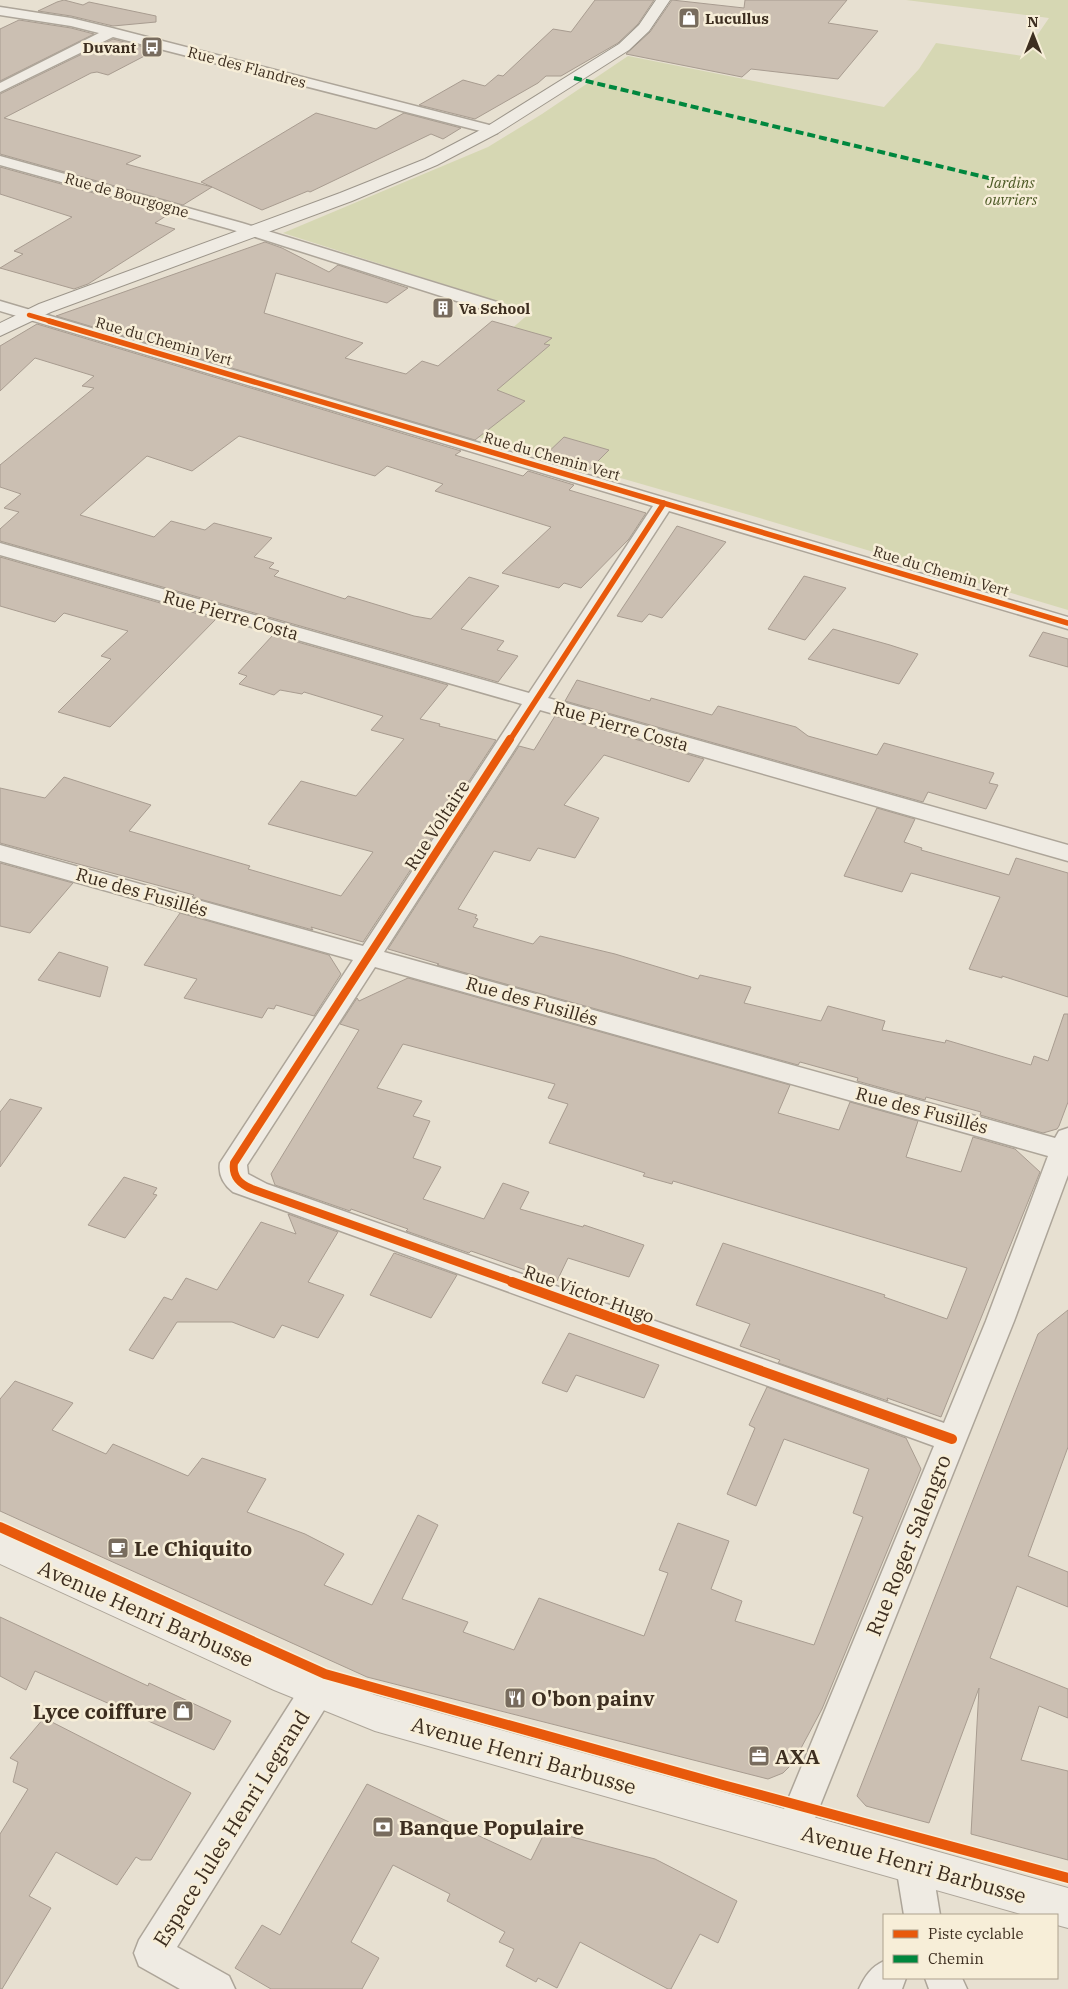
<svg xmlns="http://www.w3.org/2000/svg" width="1068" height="1989" font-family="'IBM Plex Serif',serif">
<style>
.green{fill:#d6d7b3}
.building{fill:#cbbfb2;stroke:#a89c90}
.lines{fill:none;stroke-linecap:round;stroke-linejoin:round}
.minor-casing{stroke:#ada599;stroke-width:3}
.tertiary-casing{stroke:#ada599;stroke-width:2}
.secondary-casing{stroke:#9c958a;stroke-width:2}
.minor{fill:#efebe3;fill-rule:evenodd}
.tertiary{fill:#efebe3;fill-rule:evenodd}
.secondary{fill:#efebe3;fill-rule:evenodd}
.quiet{stroke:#00873e;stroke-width:4;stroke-dasharray:8 4;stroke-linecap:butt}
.cycleway-far3-casing{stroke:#f7eed8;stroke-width:6}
.cycleway-far2-casing{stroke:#f7eed8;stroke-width:8}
.cycleway-far1-casing{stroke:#f7eed8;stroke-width:11}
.cycleway-casing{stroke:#f7eed8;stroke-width:13}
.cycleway-far3{stroke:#e8590c;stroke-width:4.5}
.cycleway-far2{stroke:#e8590c;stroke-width:5.5}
.cycleway-far1{stroke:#e8590c;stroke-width:8}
.cycleway{stroke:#e8590c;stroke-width:10}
.labels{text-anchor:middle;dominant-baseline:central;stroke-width:5;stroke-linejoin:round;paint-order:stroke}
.far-poi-label{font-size:15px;font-weight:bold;fill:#3d2e20;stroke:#f7eed8;text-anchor:start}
.far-street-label{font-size:15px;fill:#3d2e20;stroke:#f7eed8}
.far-park-label{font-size:15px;font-style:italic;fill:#4d5a26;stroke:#f7eed8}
.street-label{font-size:18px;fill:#3d2e20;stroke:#f7eed8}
.near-street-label{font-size:21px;fill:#3d2e20;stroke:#f7eed8}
.near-poi-label{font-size:21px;font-weight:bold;fill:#3d2e20;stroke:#f7eed8;text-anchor:start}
</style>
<rect width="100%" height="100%" fill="#e7e0d1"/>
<!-- green -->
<path class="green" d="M906,0h162v610l-322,-96 -338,-97 123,-105 -248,-79 205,-86 54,-33 86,-58 256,51 35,-38 17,-26 87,13 26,-38z"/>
<!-- building -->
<path class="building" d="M64,0l19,5 6,-3 67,14v6l-43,4 -42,-10 -33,-5 19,-9z
M595,0h59l-16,24 -20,19 -57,33h-15l-8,7 -63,36 -56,-14 44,-25 22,6 13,-11 5,1 50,-47 18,3z
M672,0l72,8 1,-8h102l-19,23 50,8 -40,48 -87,-10 -9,8 -116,-23 24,-22z
M19,20l52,8 23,6 -94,47v-52z
M113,39l43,11 -48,25 -11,-3 -6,1 -87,45 137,38 -15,8 86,23 -29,18 -183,-51v-60z
M316,113l60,16 28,-16 57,15 -18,11 -12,-5 -121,58 -2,-1 -46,19 -61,-28z
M0,167l169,47 -14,9 20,6 -87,55 -14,5 -74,-21 23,-14 -9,-3 58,-34 -72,-23z
M265,242l17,6 47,24 9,-7 70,23 -21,15 -111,-30 -12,40 99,30 -18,15 61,16 16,-13 16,5 54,-45 60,17 -8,6 6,1 -53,45 28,11 -50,39 -419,-124z
M37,324l424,127 -6,4 68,21 5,-5 46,14 -5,5 77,23 -17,26 -48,49 -17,-5 -5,5 -57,-15 49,-46 -116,-36 8,-7 -56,-18 -12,10 -136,-40 -47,35 -45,-15 -67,59 74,22 17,-16 34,9 9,-7 58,15 -18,19 20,6 -5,5 10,3 -5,5 71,23 3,-3 66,20 17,3 38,-42 30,9 -38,43 43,12 -7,9 21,6 -20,26 -498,-141v-12l19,-17 -15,-4 17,-14 -21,-7v-22l94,-77 -12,-2 12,-10 -59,-18 -35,33v-45z
M564,437l45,13 -23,23 -45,-14z
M677,526l49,16 -64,76 -13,-4 -7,8 -25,-6z
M0,557l216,62 -106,108 -52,-15 53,-53 -10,-3 27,-25 -64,-18 -9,9 -55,-16z
M804,576l42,12 -41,52 -37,-11z
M833,629l57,16 28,9 -19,30 -91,-25z
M1043,632l25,7v28l-39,-11z
M273,635l175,50 -28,34 20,5 -1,2 57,14 -133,202 -52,-15 2,3 -121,-33 2,-2 -194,-52v-55l45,10 19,-21 87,28 -22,26 121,35 -2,3 93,27 32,-44 -105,-28 33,-43 55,15 48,-57 -33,-9 12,-14 -79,-24 -2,2 -22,-4 -6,5 -35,-11 8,-8 -9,-3z
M577,680l73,21 1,-3 61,17 6,-9 78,21 12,9 69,19 7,-12 110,30 -5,10 9,2 -12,24 -58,-17 -5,10 -358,-101z
M555,716l149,43 -15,23 -85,-27 -40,50 35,13 -24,40 -37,-10 -8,13 -36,-10 -36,58 19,6 -2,3 3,1 -5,8 60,17 7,-8 75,18 83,25 2,-4 51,12 -7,16 77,18 7,-15 57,15 -3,9 63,13 1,-3 85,25 3,-9 14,5 16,-47h4v88l-9,24 -2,3 -14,4 -63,-18 1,-3 -29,-8 -26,-7 -1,3 -68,-19 1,-3 -58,-16 -2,3 -361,-100 2,-1 -51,-15 131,-203 15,4z
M877,808l38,11 -11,23 18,6 -1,2 88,25 7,-17 52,15v124l-66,-21v2l-33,-9 31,-72 -89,-24 -9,19 -58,-16z
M0,863l73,20 -43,50 -30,-7z
M180,913l149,42 12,19 -27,42 -38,-11 -2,4 -6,-1 -6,10 -78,-20 13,-19 -53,-14z
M59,952l49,15 -8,30 -62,-17z
M408,978l382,107 -12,28 61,17 11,-28 68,19 -12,36 55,15 12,-35 42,12 25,23 -99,245 -54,-19 1,3 -110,-38 2,-3 -40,-14 10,-22 -54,-19 27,-62 162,52 -1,2 63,22 20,-51 -294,-87 -1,3 -29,-8 2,-3 -96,-30 19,-39 -20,-6 7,-14 -152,-40 -26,44 45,13 -9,15 17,5 -17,37 28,9 -18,32 61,20 19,-36 26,9 -9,17 63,18 1,-2 60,20 -15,32 -61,-19 -11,23 -86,-30 -2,2 -63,-22 2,-2 -29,-10 -28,-10 -1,2 -75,-26 -4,-11 88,-144 -19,-6 17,-26 2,3z
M10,1099l32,9 -42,59v-55z
M124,1177l33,11 -4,6 4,1 -32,43 -37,-13z
M288,1214l50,18 -30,50 36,13 -26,43 -36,-13 -8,13 -42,-16h-55l-24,37 -24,-9 35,-53 8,3 14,-22 31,12 44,-68 35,12z
M394,1253l63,22 -26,43 -61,-23z
M1068,1310v137l-40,109 40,16v35l-51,-21 -27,72 78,31v29l-29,-12 -18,54 47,11v89l-97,-26 8,-146 -50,135 -63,-17 -9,-10 181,-462z
M569,1333l90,32 -15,33 -68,-23 -9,17 -25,-9z
M15,1381l58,22 -21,27 54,24 7,-10 75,32 14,-18 64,21 -19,33 58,22 39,20 -20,31 48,20 46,-90 20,10 -36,74 66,23 -5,10 51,18 25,-52 105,38 24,-63 -9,-3 19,-47 51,18 -18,48 31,12 -7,20 79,24 49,-128 -10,-4 16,-44 -85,-30 -28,67 -29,-12 28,-66 -6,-3 18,-38 139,51 15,31 -99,240 -29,54 -10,10 -15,6 -401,-102 -367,-166v-112z
M0,1617l148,69 1,-3 82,38 -17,29 -179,-79 -9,19 -26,-14z
M44,1718l147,75 -40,67h-10l-5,-3 -19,28 -61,-33 -27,44 22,12 -49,81h-2v-155l28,-45 -15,-7 5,-20 -8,-4z
M367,1784l164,76 15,-30 109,29 82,42 -19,42 -18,-9 -29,55h-3l-88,-47 -23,46 -19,-10 -2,4 -30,-16 8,-17 -15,-7 6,-10 -58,-31 3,-7 -57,-29 -42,77 28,16 -17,31h-91l-36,-21 27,-43 18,10z"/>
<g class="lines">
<!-- minor casing -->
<g class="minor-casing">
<path id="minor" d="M0,7l71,11 41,10 385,99 2,3 -2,3 -5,1 -379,-97 -113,55v-9l99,-50 -28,-7 -71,-11z
M0,156l242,67 255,79 2,4 -2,4h-12l-255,-81 -230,-64z
M0,301l1068,316v12l-399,-118 -121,187 520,147v16l-528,-151 -156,242 671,186 4,-7 9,-3v47l-54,146 -209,522 -12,5 -12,-5 -6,-12 159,-385 -701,-254c-9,-7 -15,-17 -13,-29l133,-203 -353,-99v-16l363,101 159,-242 -522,-149v-12l529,150 124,-187 -653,-195zM375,967l673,189 -62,165 -42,102 -677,-239 -19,-10 -1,-9z
M317,1675l12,5 5,11 -5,11 -152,245 52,29 6,13h-55l-41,-23 -5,-13 5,-13 166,-260z
M914,1848l13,5 5,13 8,49h-36l-8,-49 5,-13z
M884,1961v17h22l-4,11h-43c6,-13 12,-22 25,-28z
M925,1978h37l5,11h-38z"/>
</g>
<!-- tertiary casing -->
<g class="tertiary-casing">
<path id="tertiary" d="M0,1531l300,135 75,29 693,193v40l-11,-3v-10h-33l-649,-184 -101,-41 -274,-126z"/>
</g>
<!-- secondary casing -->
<g class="secondary-casing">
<path id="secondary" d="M656,0h14l-21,31 -20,19 -131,83 -61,32 -85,36 -301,111 -51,24v-13l39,-19 301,-111 85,-34 61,-32 133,-83 20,-19z"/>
</g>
<!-- minor -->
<use href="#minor" class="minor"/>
<!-- tertiary -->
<use href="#tertiary" class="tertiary"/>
<!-- secondary -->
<use href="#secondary" class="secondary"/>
<!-- quiet -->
<path class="quiet" d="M574,78l452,109"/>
<!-- cycleway-far3 casing -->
<g class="cycleway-far3-casing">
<path id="cycleway-far3" d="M29,315l24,7"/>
</g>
<!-- cycleway-far2 casing -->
<g class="cycleway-far2-casing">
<path id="cycleway-far2" d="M49,321l1019,302
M510,740l154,-237"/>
</g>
<!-- cycleway-far1 casing -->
<g class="cycleway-far1-casing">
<path id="cycleway-far1" d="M510,739l-276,424c-2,14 6,21 18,26l264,94"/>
</g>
<!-- cycleway casing -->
<g class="cycleway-casing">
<path id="cycleway" d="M512,1282l440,157
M0,1527l325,147 398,111 345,93"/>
</g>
<!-- cycleway-far3 -->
<use href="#cycleway-far3" class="cycleway-far3"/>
<!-- cycleway-far2 -->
<use href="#cycleway-far2" class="cycleway-far2"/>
<!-- cycleway-far1 -->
<use href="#cycleway-far1" class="cycleway-far1"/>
<!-- cycleway -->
<use href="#cycleway" class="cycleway"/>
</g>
<!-- icons -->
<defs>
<g id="shop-square" transform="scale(1.125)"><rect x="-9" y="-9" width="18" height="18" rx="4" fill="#786c5e" stroke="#f7eed8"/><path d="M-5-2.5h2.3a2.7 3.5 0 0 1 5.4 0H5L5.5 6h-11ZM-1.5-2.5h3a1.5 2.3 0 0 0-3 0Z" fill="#fff"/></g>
<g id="bus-square" transform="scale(1.125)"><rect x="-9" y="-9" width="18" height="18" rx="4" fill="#786c5e" stroke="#f7eed8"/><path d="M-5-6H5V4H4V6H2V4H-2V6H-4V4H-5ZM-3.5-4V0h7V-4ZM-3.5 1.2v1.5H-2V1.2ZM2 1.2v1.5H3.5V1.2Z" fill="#fff"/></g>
<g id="building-square" transform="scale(1.125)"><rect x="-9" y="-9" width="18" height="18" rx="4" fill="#786c5e" stroke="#f7eed8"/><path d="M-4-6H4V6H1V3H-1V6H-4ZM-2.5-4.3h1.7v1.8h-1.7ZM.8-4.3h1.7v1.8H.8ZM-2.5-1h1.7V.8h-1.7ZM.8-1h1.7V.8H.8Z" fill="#fff"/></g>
<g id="cafe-square" transform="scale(1.125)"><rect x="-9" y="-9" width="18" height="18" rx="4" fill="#786c5e" stroke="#f7eed8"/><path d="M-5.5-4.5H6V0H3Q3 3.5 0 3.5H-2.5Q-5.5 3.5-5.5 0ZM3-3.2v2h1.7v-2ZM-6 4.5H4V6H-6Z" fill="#fff"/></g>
<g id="restaurant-square" transform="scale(1.125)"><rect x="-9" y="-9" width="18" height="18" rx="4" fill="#786c5e" stroke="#f7eed8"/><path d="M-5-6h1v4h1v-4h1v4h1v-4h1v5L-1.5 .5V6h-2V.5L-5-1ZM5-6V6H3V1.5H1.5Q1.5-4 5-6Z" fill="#fff"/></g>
<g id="office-square" transform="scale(1.125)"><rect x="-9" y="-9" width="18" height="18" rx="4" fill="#786c5e" stroke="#f7eed8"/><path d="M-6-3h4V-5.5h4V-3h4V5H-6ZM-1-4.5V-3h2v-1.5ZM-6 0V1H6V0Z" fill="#fff"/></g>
<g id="bank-square" transform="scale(1.125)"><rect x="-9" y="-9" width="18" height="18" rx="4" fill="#786c5e" stroke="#f7eed8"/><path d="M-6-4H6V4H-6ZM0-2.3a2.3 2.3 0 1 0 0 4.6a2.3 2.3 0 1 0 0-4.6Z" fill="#fff"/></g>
</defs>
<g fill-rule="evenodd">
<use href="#shop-square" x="689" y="18"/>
<use href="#bus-square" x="152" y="47"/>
<use href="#building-square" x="443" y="308"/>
<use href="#cafe-square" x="118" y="1548"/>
<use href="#restaurant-square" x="515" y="1698"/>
<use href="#shop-square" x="183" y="1711"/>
<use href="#office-square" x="759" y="1756"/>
<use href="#bank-square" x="383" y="1827"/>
</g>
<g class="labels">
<!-- far-poi labels -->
<g class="far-poi-label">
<text x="705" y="18">Lucullus</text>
<text x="136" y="47" text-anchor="end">Duvant</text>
<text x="459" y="308">Va School</text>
</g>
<!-- far-street labels -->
<g class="far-street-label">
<text transform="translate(247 67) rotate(15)">Rue des Flandres</text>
<text transform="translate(127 195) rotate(16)">Rue de Bourgogne</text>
<text transform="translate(164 341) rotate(16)">Rue du Chemin Vert</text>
<text transform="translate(552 456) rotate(16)">Rue du Chemin Vert</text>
<text transform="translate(941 571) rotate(17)">Rue du Chemin Vert</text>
</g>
<!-- far-park labels -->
<g class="far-park-label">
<text x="1011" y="182">Jardins<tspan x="1011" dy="17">ouvriers</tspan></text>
</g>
<!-- street labels -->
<g class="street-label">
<text transform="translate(231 615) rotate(16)">Rue Pierre Costa</text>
<text transform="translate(621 726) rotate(16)">Rue Pierre Costa</text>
<text transform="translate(437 825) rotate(-57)">Rue Voltaire</text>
<text transform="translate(142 892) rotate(16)">Rue des Fusillés</text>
<text transform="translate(532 1001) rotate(16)">Rue des Fusillés</text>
<text transform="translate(922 1110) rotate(15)">Rue des Fusillés</text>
<text transform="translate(589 1294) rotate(20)">Rue Victor Hugo</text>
</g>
<!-- near-street labels -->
<g class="near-street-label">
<text transform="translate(908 1545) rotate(-68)">Rue Roger Salengro</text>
<text transform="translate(146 1613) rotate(24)">Avenue Henri Barbusse</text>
<text transform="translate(524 1755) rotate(16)">Avenue Henri Barbusse</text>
<text transform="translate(231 1828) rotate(-58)">Espace Jules Henri Legrand</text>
<text transform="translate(914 1864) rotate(16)">Avenue Henri Barbusse</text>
</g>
<!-- near-poi labels -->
<g class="near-poi-label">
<text x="134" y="1548">Le Chiquito</text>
<text x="531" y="1698">O'bon painv</text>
<text x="167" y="1711" text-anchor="end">Lyce coiffure</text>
<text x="775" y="1756">AXA</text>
<text x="399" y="1827">Banque Populaire</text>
</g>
</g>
<!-- legend -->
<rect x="883" y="1914" width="175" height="65" fill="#f7eed8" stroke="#ada18e"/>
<rect x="893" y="1930" width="25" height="8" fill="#e8590c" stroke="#ada18e"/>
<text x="928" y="1939" font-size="15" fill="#3d2e20">Piste cyclable</text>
<rect x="893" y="1955" width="25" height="8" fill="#00873e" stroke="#ada18e"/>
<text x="928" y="1964" font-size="15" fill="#3d2e20">Chemin</text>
<!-- north arrow -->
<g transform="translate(1033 35)" stroke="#f7eed8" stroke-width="4" paint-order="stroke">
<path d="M0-4L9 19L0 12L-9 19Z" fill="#3d2e20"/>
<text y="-8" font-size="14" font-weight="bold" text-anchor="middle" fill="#3d2e20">N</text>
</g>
</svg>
